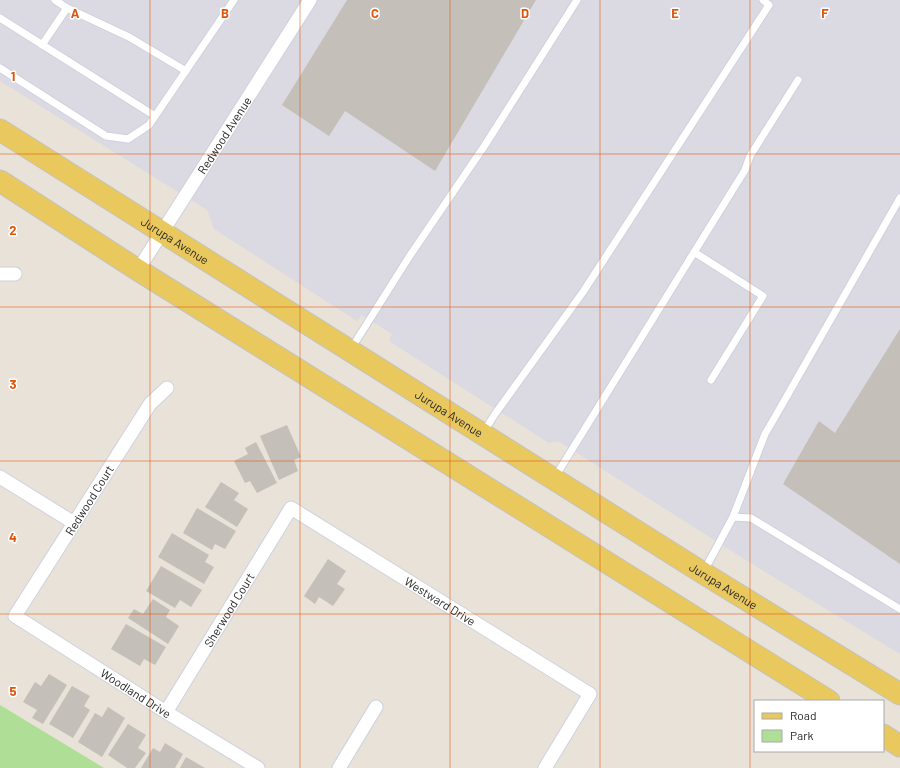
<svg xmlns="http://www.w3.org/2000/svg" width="900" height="768" font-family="Barlow,sans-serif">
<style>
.industrial{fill:#dbd9e1}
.green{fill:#afde96}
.building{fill:#c4bfb8}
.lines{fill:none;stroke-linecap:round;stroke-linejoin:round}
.service-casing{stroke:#ced1df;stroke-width:9}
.minor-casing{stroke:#ced1df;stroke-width:15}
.primary-casing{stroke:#c3c3c3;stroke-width:23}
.service{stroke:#fff;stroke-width:7}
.minor{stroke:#fff;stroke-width:13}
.primary{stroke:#e9c85d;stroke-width:21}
.grid{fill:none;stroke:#de560d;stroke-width:1;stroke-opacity:0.55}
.labels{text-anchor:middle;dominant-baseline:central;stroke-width:3;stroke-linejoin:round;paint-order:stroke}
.street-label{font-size:12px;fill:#272727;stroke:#fff}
.grid-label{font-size:13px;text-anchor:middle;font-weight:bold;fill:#de560d;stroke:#fff;stroke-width:3;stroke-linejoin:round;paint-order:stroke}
</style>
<rect width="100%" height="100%" fill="#e9e2d8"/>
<!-- industrial -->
<path class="industrial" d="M0,0h900v654l-151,-92 -191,-121 -9,2 -160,-102 3,-7 -30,-19 -5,6 -143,-92 -7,-19 -207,-129z"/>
<!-- green -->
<path class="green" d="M0,705l104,63h-104z"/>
<!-- building -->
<path class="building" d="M347,0h189l-101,171 -90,-60 -16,25 -47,-31z
M900,329v235l-117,-80 36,-63 16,12z
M287,425l14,32 -7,3 4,11 -19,9 -19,-44z
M256,442l21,41 -20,10 -7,-12 -5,2 -11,-22 14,-7 -3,-6z
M221,482l18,11 -5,7 14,9 -11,18 -32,-20z
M197,508l39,23 -11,18 -10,-5 -3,6 -29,-17z
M172,533l37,22 -4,7 9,5 -10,17 -46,-27z
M328,559l18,12 -9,13 8,5 -12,17 -14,-9 -4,7 -11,-8z
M161,566l41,24 -11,17 -11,-7 -5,8 -29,-17z
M153,599l17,11 -4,7 13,9 -11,18 -40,-26 6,-9 9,5z
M126,624l40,23 -11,18 -11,-6 -4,7 -29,-17z
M49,674l18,11 -24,39 -11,-6 5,-8 -14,-8 12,-20 6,4z
M72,686l18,10 -6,10 6,4 -17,28 -24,-14z
M108,707l17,11 -23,39 -24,-15 17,-29 7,4z
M128,724l18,11 -8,13 8,5 -11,15h-8l-19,-13z
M165,743l18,11 -8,14h-34l12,-20 7,4z
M186,757l19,11h-25z"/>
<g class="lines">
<!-- service casing -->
<g class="service-casing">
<path id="service" d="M55,0l12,8 62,29 57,34
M0,18l155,98
M42,45l25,-37
M0,68l106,68 22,3 21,-14 85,-125
M694,252l69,44 -52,84
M351,349l58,-92 76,-112 92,-145
M483,433l12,-19 88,-122 186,-287 -6,-5
M555,477l190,-307 5,-14 48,-76
M733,517l32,-83 10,-17 125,-219
M704,571l29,-54 18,1 149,91"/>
</g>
<!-- minor casing -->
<g class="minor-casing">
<g id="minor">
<path id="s1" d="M138,270l172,-270"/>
<path d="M0,274h15"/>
<path id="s2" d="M167,388l-17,16 -135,212 151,96 92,56"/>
<path d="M0,477l74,46"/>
<path id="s3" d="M166,712l125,-204 299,186 -45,74"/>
<path d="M339,768l37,-61"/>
</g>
</g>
<!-- primary casing -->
<g class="primary-casing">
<g id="primary">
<path id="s4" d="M0,130l703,443 197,121"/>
<path d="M0,181l138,89 691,431"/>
<path d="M883,735l17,11"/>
</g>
</g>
<!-- service -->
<use href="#service" class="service"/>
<!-- minor -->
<use href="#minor" class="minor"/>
<!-- primary -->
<use href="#primary" class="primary"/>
</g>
<!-- grid -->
<path class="grid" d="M150,0v768M300,0v768M450,0v768M600,0v768M750,0v768M0,154h900M0,307h900M0,461h900M0,614h900"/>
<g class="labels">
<!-- street labels -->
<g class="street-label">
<text stroke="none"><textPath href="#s1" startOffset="160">Redwood Avenue</textPath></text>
<text stroke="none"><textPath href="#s4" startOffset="207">Jurupa Avenue</textPath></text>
<text stroke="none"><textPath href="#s4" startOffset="531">Jurupa Avenue</textPath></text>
<text transform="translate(89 500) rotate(-58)">Redwood Court</text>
<text stroke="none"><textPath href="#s4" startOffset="855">Jurupa Avenue</textPath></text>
<text stroke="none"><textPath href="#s3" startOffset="415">Westward Drive</textPath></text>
<text stroke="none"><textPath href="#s3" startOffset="120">Sherwood Court</textPath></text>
<text stroke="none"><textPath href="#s2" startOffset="418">Woodland Drive</textPath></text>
</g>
</g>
<g class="grid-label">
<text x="75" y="18">A</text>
<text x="225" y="18">B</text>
<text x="375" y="18">C</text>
<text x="525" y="18">D</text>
<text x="675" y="18">E</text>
<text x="825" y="18">F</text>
<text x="13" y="81">1</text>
<text x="13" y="235">2</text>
<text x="13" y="389">3</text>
<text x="13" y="542">4</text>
<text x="13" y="696">5</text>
</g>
<!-- legend -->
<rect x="754" y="700" width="130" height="52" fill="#ffffff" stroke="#a9a9a9"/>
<rect x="762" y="713" width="20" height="6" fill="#e9c85d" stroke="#a9a9a9"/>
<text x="790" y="720" font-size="12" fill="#272727">Road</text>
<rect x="762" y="730" width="20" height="12" fill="#afde96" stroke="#a9a9a9"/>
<text x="790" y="740" font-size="12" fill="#272727">Park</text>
</svg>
